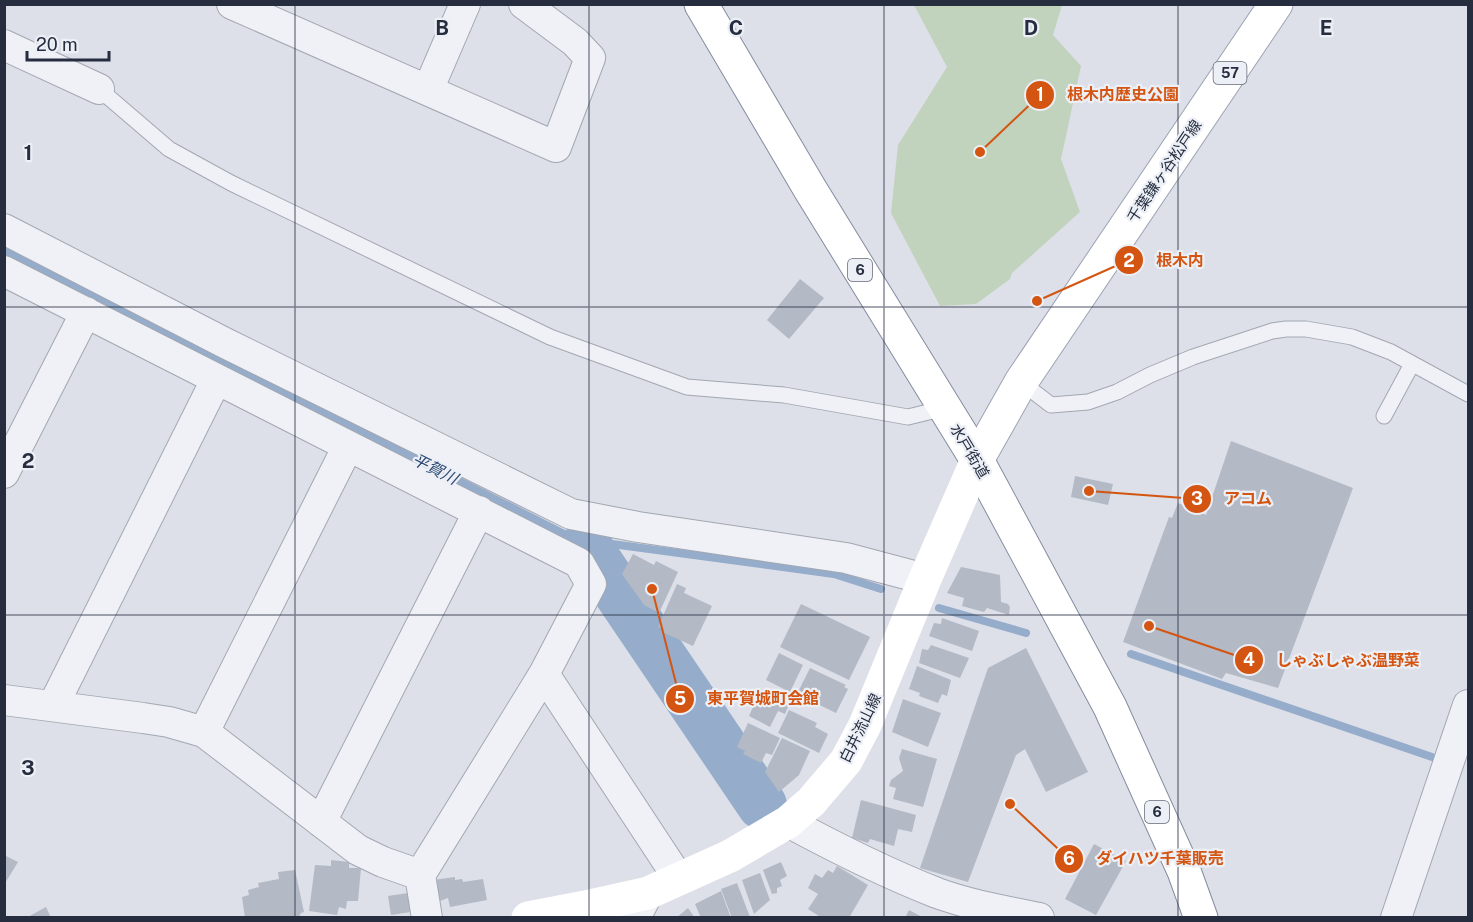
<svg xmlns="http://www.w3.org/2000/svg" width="1473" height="922" font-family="'Public Sans','Noto Sans JP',sans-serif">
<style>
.green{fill:#c1d2bd}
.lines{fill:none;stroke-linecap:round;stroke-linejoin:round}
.stream{stroke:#95accb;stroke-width:8}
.river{stroke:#95accb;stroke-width:50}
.building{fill:#b3b9c5}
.lane-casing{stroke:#a2a7b2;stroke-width:17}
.street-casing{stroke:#a2a7b2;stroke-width:32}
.primary-casing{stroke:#9ba4b4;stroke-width:35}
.highway-casing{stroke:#838d9f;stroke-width:35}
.lane{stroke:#eff1f6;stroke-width:15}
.street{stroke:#eff1f6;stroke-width:30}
.secondary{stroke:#fff;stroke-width:33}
.primary{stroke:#fff;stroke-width:33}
.highway{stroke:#fff;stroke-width:33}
.grid{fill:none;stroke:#252d3f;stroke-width:1.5;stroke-opacity:0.55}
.labels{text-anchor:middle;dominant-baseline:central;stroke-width:4.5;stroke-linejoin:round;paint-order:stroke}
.shield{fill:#eceff5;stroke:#616776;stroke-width:1.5}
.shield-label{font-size:14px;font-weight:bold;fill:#252d3f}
.street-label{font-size:15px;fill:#252d3f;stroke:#eceff5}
.water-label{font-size:16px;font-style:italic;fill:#2d4a75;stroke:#eceff5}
.grid-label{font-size:20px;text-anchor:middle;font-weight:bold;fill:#252d3f;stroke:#eceff5;stroke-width:4.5;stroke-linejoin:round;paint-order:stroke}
.leader{fill:none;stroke:#d45511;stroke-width:2}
.callout-dot{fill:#d45511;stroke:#eceff5;stroke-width:2}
.mark-label{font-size:18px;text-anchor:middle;font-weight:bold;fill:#fff}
.callout-label{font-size:16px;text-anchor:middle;font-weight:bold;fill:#d45511;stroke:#eceff5;stroke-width:4.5;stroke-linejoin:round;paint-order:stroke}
</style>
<rect width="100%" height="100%" fill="#dde0e8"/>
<!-- green -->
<path class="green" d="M914,5h148l-9,30 28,31 -20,93 19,53 -68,61 -2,6 -34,25 -36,2 -49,-93 7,-68 49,-78z"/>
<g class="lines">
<!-- stream -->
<path class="stream" d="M4,251l582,294 11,-3 237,32 47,15
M939,608l87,25
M1131,654l301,103"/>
<!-- river -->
<path class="river" d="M586,545l176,260"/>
</g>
<!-- building -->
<path class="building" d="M800,279l24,19 -35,41 -22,-19z
M1231,441l122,47 -75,200 -52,-15 -4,6 -99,-37 46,-125 3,1 6,-15 28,12z
M1075,476l38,8 -5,21 -37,-8z
M633,554l21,11 2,-4 22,11 -19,41 -15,-8 -22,-31z
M961,567l39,8 1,27 7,2 2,3 -1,8 -22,-7 -3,4 -22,-6 2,-8 -17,-5z
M677,584l9,4 -2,5 28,13 -19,40 -31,-14 2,-3 -6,-2z
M801,604l69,33 -21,43 -69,-33z
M942,618l37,13 -7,20 -43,-15 5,-13 7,1z
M931,645l38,13 -9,20 -41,-15 3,-14 6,1z
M1026,648l62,124 -42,20 -21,-43 -9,6 -48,127 -48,-14 68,-200z
M779,653l24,12 -13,27 -24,-12z
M917,666l34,14 -4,16 -5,-2 -4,9 -19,-7 1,-3 -11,-4z
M810,668l36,17 -2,2 4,2 -12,24 -39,-19z
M768,691l22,11 -5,12 -7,-3 -8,16 -21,-11 10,-23 6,3z
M903,699l38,14 -13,34 -36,-15z
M789,710l28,13 -2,4 13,7 -9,19 -41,-20z
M748,723l32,15 -8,17 -6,-2 -5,10 -18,-9 2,-3 -8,-4z
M782,738l28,13 -11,24 -20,17 -14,-20z
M902,749l35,10 -14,48 -30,-8 3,-11 -7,-2 2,-6 12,-9 -4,-13z
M861,800l55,15 -4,17 -14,-3 -4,17 -24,-7 -2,4 -16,-5z
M1094,844l32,17 -30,54 -31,-16z
M4,855l14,7 -14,23z
M331,860l18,2v6h12l-3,33h-11l-1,8 -7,-2 -2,8 -28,-4 6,-46 16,1z
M781,862l6,14 -7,4 2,6 -5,2v5l-5,1 -9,-24z
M837,866l31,19 -19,33h-27l-14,-9 10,-15 -10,-6 7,-14 7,4 6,-8 5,3z
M295,870l9,42 -3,1 -2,4 -54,1 -3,-21 7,-2 -1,-5 11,-3 -1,-4 21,-4 -1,-7z
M760,873l10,27 -16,14 -12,-34z
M455,877v3l7,-1 1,3 20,-3 4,21 -37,7 -2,-9 -11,4 -4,-22z
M737,883l13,34 -2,1h-16l-11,-29z
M721,891l10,27h-30l-6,-14z
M408,893l3,19 -20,3 -3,-19z
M46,907l5,11h-25z
M688,908l7,10h-19z
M909,910l15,8h-19z"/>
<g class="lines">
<!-- lane casing -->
<g class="lane-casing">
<path id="lane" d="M99,89l70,60 62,34 319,154 137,50 97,8 124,22 37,-9
M1021,382l30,23 37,-3 29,-10 33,-17 43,-18 79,-26 14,-2h20l46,8 39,15 77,42
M1384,416l28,-52"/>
</g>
<!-- street casing -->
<g class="street-casing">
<path id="street" d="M232,4l324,143 34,-89 -15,-16 -51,-38
M4,45l95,44
M428,90l37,-86
M4,229l221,114 346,171 67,13 208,31 79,21
M4,271l575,292 12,21 -47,90 -124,201 -37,-13 -25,-12 -154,-118 -35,-10 -26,-4 -139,-18
M4,473l82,-161
M544,674l135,205
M53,706l163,-326
M204,732l144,-286
M321,822l158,-311
M788,822c48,26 98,51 149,71 33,12 68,18 102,25
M420,875l7,43
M635,918l13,-25
M1396,918l72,-213"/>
</g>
<!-- primary casing -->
<g class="primary-casing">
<path id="primary" d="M977,460l44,-78 255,-378"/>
</g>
<!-- highway casing -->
<g class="highway-casing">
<path id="highway" d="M701,4l109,185 167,271 133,247 74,164 17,47"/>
</g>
<!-- lane -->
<use href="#lane" class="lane"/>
<!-- street -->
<use href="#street" class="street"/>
<!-- secondary -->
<path class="secondary" d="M528,918l57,-11 63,-14 82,-37 58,-34 23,-20 35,-41 19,-36 60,-146 52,-119"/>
<!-- primary -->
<use href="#primary" class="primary"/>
<!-- highway -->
<use href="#highway" class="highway"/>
</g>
<!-- grid -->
<path class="grid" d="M295,4v914M589,4v914M884,4v914M1178,4v914M4,307h1464M4,615h1464"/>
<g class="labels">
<!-- shield labels -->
<g class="shield">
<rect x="1213.5" y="62" width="33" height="22" rx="4.5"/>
<rect x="848" y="259" width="24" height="22" rx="4.5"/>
<rect x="1145" y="801" width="24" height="22" rx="4.5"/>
</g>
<g class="shield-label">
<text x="1230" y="73">57</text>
<text x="860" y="270">6</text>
<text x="1157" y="812">6</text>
</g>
<!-- street labels -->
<g class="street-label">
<text transform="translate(1164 171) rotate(-56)">千葉鎌ヶ谷松戸線</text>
<text transform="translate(970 451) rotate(59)">水戸街道</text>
<text transform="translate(860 728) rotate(-64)">白井流山線</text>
</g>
<!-- water labels -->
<g class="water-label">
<text transform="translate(435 469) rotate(27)">平賀川</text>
</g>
</g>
<g class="grid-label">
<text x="442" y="35">B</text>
<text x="736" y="35">C</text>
<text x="1031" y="35">D</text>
<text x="1326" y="35">E</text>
<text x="28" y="160">1</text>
<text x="28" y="468">2</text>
<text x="28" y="775">3</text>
</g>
<!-- callouts -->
<path class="leader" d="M980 152L1040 95M1037 301L1129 260M1089 491L1197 499M1149 626L1249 660M652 589L680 699M1010 804L1069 859"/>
<g class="callout-dot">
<circle cx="980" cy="152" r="6"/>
<circle cx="1037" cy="301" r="6"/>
<circle cx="1089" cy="491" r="6"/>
<circle cx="1149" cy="626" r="6"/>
<circle cx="652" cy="589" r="6"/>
<circle cx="1010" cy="804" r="6"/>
<circle cx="1040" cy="95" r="15"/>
<circle cx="1129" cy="260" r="15"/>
<circle cx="1197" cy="499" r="15"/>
<circle cx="1249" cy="660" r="15"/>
<circle cx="680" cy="699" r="15"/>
<circle cx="1069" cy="859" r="15"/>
</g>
<g class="mark-label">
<text x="1040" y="101">1</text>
<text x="1129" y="267">2</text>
<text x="1197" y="505">3</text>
<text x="1249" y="666">4</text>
<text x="680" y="705">5</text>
<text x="1069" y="865">6</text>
</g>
<g class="callout-label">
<text x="1123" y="100">根木内歴史公園</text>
<text x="1180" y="266">根木内</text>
<text x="1248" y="504">アコム</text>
<text x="1348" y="666">しゃぶしゃぶ温野菜</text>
<text x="763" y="704">東平賀城町会館</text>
<text x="1160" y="864">ダイハツ千葉販売</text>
</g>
<!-- border -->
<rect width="1473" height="922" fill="none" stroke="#252d3f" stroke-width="12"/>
<!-- scale -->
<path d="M27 51v9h82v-9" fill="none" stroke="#252d3f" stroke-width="3"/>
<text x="36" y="51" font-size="18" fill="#252d3f" stroke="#eceff5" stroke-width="4.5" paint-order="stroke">20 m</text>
</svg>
